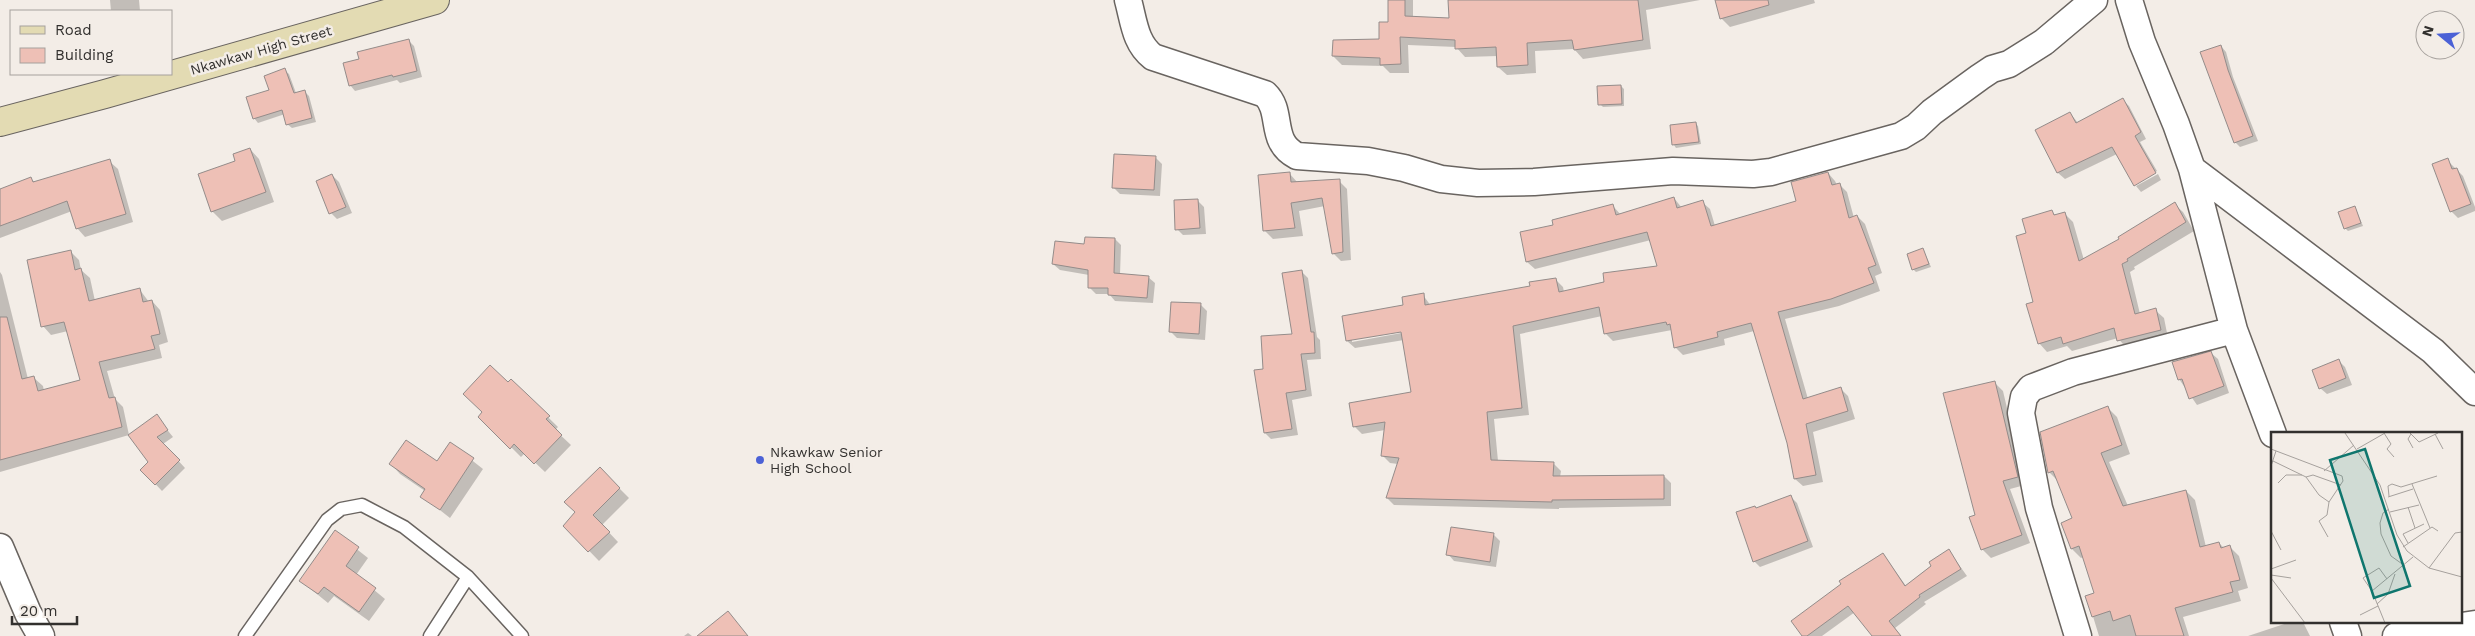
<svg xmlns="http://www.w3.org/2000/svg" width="2475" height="636" font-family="'Work Sans',sans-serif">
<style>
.shadow{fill:#0003;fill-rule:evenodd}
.building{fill:#eec0b6;stroke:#948c8a}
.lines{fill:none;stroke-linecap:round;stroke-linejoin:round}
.lane-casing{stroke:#696460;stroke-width:15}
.street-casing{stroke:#696460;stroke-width:29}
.secondary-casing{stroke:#696460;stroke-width:30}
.lane{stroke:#fff;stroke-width:12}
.street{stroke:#fff;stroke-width:26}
.secondary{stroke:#e3dbb3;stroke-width:28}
.poi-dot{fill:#4b61d6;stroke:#f3ede7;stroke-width:2}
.labels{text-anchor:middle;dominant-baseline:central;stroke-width:5;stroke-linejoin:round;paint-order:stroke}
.street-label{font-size:14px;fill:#32302e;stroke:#f3ede7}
.poi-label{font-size:14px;fill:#32302e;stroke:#f3ede7;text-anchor:start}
.inset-road{fill:none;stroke:#a6a19d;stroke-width:1}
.view{fill:#0f766e;fill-opacity:0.15;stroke:#0f766e;stroke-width:2.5}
.inset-edge{fill:none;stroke:#32302e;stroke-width:2.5}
</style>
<rect width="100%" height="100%" fill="#f3ede7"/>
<!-- shadow -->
<path class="shadow" d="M110,0h29l1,11h-29z
M1389,0h24v17l37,2 -1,-19h251l-54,10 5,39 -68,10 -9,-10 -39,2 1,22 -29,2 -9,-8v-11l-33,1 -9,-10 -48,-2 1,28h-19l-7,-7 -41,-1 -9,-9 48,-15 8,-18z
M1717,0h97l1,3 -85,24 -9,-9z
M408,40l6,6 8,31 -22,6 -3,-3 -42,11 -5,-6 11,-25z
M2221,46l5,6 7,25 25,64 -18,6 -5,-5z
M284,70l5,4 7,19 8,-2 5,5 7,26 -24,6 -5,-4 -2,-10 -27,9 -4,-5z
M1621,86l3,3v17l-21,1 -3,-3z
M2123,100l6,6 17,33 -6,3 17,29 -22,13 -18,-30 -52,25 -7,-6 -21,-43 33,-17 8,10z
M1695,123l3,3 3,18 -25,4 -2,-3z
M250,149l9,10 15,43 -52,19 -10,-10z
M1155,157l7,7 -2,32 -40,-2 -6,-6z
M2447,160l16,16 12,31v4l-17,7 -7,-7z
M109,161l9,8 15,53 -48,15 -8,-9 -5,-17 -72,27v-48l31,-11 5,4z
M1289,173l9,10 41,-2 8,8 4,71 -10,1 -8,-8 -8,-47 -26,5 4,25 -30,3 -9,-9z
M1828,173l7,8 2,4h3l7,7 7,26 3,-2 8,8 17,49 -7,3 5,15 -41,15 -54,13 23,80 33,-10 7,7 7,23 -42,13 10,50 -20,4 -8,-7 -7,-36 -34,-112 -30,8 1,6 -42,10 -7,-7 -4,-18 -59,11 -7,-7 -4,-18 -82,18 9,81 -35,4 4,42 55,2 8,8 -1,6 104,-1 7,7v23l-112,2v1l-165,-4 -7,-7 11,-34 -8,-1 -8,-8 3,-25 -23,4 -7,-7 57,-34 -8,-53 -49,8 -8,-7 76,-46 8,11 100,-19 25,-7 7,7 1,5 95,-25 -8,-27 -116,29 -8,-7 -6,-29 34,-7 58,-20 8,9 53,-17 8,10 20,-6 8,7 5,17 83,-24zM1407,330v2l-55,10v-3z
M2158,174l3,6 -20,12 -5,-6z
M332,175l7,7 13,31 -15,6 -6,-6z
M1198,201l6,6 2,27 -23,1 -6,-6z
M2174,204l9,8 11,19 -60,36 1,2 -5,3 10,42 15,-4 9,8 4,20 -41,11 -9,-11 -46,13 -5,-5 -20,6 -8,-9 -12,-109 25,-22 4,4 8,-3 9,9 11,38 37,-20z
M2355,207l8,19 -15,5 -3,-3z
M1115,239l6,6 -1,30 28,2 7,6 -2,20 -38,-2 -6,-7h-13l-7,-7v-12l-29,-5 -7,-6 32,-18z
M1923,249l8,18 -15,5 -3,-3z
M70,251l9,9 2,10 9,8 5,23 45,-11 9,12 3,-1 8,9 8,32 -9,3 3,13 -55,13 8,28 8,8 6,28 -129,37v-200l2,3 26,104 6,-1 9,8 1,5 37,-10 -13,-50 -17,4 -8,-9z
M1301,271l7,7 9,59 3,3 1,19 -14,1 5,36 -20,4 6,35 -27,4 -6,-6 -1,-63 29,-35z
M1200,304l7,7 -2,29 -28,-2 -6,-6z
M2211,353l7,6 11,34 -32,12 -18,-26z
M2339,361l6,6 7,18 -25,9 -7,-6z
M511,381l47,46 -3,3 16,15 -26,27 -20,-19 -4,4 -41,-41z
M1994,382l9,9 22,94 -15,4 20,54 -39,15 -9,-9 -5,-34z
M2108,408l9,9 13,37 -21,8 19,44 58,-15 9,9 11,47 13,-4 5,5 6,-1 9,9 9,32 -10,3 3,10 -58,16 6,19h-90l-12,-39 8,-3 -12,-37 -2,1 -9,-9 -10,-25 12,-5 -16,-38 -9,-9z
M156,416l17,21 -10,7 22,24 -23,23 -20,-21 8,-7z
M450,443l33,26 -33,49 -28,-22 3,-5 -25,-17 -9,-10 46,-1z
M600,469l29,29 -27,27 16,17 -19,19 -34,-35 11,-14z
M1791,497l6,6 16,44 -53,20 -6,-6 2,-52z
M335,532l33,26 -12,17 29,24 -16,22 -35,-25 -6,7 -27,-22z
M1494,535l6,6 -4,26 -42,-6 -6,-7z
M1949,551l18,25 -43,26 2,2 -31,24 6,8h-27l-19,-24 -33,24h-19l80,-82 23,32z
M2290,622h13l7,14h-62z
M688,633l4,3h-8z"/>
<!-- building -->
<path class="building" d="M1388,0h17v16l44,2 -1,-18h190l5,40 -69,10 -2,-10 -45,3 1,22 -31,2 -1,-20 -41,2v-9l-55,-3 1,27 -21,1v-7l-48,-2 1,-16 46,-1v-17h9z
M1715,0h53l1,5 -49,14z
M409,39l8,32 -24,6 -1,-2 -43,11 -6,-23 16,-4 -2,-7z
M2221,45l7,25 25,66 -19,7 -34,-91z
M285,68l9,25 11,-3 7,28 -26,7 -4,-15 -29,9 -7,-22 23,-7 -5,-14z
M1621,85l1,19 -24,1 -1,-19z
M2123,98l18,34 -6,4 21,37 -22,13 -22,-39 -55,26 -22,-43 35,-18 6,11z
M1696,122l3,20 -27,3 -2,-20z
M250,148l16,44 -55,20 -13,-38 37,-13 -2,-7z
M1114,154l42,2 -2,34 -42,-2z
M2448,158l4,11 5,-1 14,36 -21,8 -18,-48z
M110,159l16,55 -50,15 -9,-28 -67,25v-37l31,-12 2,5z
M1290,172l1,10 49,-3 3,73 -11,2 -10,-56 -31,5 4,25 -32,3 -5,-56z
M1828,172l4,13 8,-2 9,35 8,-3 19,50 -8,3 6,15 -43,16 -53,13 25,87 38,-12 7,24 -42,13 10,51 -22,4 -7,-36 -36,-120 -34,9 1,5 -44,11 -4,-24 -3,1 -1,-3 -62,12 -5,-27 -86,19 9,82 -35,4 4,48 63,2 -1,14 111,-1v24l-112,1v2l-166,-4 13,-40 -18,-2 4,-34 -32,5 -4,-24 62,-11 -10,-60 -55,9 -4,-25 61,-11 -1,-8 22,-4 1,12 105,-19 -1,-4 27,-4 3,14 45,-10 -1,-9 54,-7 -10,-34 -121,30 -6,-30 33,-7 -1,-5 61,-16 3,11 58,-18 3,11 26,-8 8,26 85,-25 -5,-19z
M332,174l14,33 -17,7 -13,-33z
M1198,199l2,29 -25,2 -1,-30z
M2175,202l11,20 -59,37 1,2 -6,3 13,50 21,-6 5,22 -44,11 -3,-13 -51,16 -2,-7 -23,7 -12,-40 7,-2 -17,-66 10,-3 -4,-14 30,-9 2,5 11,-3 14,49 40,-22 -1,-2z
M2355,206l6,17 -17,6 -6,-17z
M1085,237l30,1 -1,35 35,3 -2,22 -39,-3v-7h-20v-18l-36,-6 3,-23 29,3z
M1923,248l6,16 -17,6 -5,-16z
M71,250l4,20 6,-2 8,33 51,-13 3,14 9,-2 8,34 -9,2 4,13 -56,13 10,36 6,-1 7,30 -122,33v-143h7l15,62 12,-3 4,15 42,-11 -16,-58 -23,5 -14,-67z
M1302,270l9,62h3l1,21 -14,1 5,36 -20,3 6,36 -28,4 -10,-63 9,-1 -2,-33 31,-2 -10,-61z
M1171,302l30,1 -2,31 -30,-2z
M2211,351l13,35 -35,13 -7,-20 -4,1 -6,-18z
M2339,359l7,19 -27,11 -7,-19z
M490,365l18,17 3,-3 17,16 22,21 -4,3 16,16 -28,29 -20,-20 -4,5 -32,-32 4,-5 -19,-18z
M1995,381l23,96 -15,4 19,54 -41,15 -12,-33 6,-2 -32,-122z
M2108,406l14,39 -21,8 22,53 63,-16 14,57 19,-5 2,6 9,-3 10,35 -10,2 3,10 -58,16 9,28h-48l-6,-21 -17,6 -3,-10 -18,6 -7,-21 9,-3 -15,-47 -8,3 -10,-26 11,-5 -19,-47 -5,2 -8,-41z
M157,414l11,16 -11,7 23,23 -25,25 -15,-15 8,-8 -20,-27z
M406,440l31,21 13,-19 24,16 -34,52 -20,-13 5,-8 -36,-25z
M600,467l20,21 -27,27 17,17 -22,20 -25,-26 12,-14 -11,-10z
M1791,495l17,46 -55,21 -17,-50 19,-6 1,2z
M1451,527l43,6 -4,29 -44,-7z
M335,530l24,17 -13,19 30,22 -17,24 -35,-25 -6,7 -19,-13z
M1949,549l12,20 -42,26 1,2 -31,24 12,15h-29l-24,-30 -41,30h-5l-11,-15 50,-37 -2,-3 44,-28 22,33 26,-20 -2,-4z
M728,611l20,25h-51z"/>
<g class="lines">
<!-- lane casing -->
<g class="lane-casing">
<path id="lane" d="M245,636l82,-116 14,-11 21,-4 42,22 64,50 54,59
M430,636l38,-59"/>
</g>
<!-- street casing -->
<g class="street-casing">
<path id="street" d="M1128,0c6,22 7,43 25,57l112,37c19,18 3,47 32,62l71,5 36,7 37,11 37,4 56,-1 139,-11 80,3 18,-2 130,-36 15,-9 16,-15 48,-35 12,-8 17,-5 35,-22 50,-42
M2129,0l13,42 34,82 16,45 42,161 39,104
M2192,169l241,182 42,41
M0,547l28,66 13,23
M2343,622l5,14
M2078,636l-39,-128 -18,-95 3,-16 7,-9 42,-16 161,-42
M2396,636l79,-12"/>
</g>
<!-- secondary casing -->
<g class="secondary-casing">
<path id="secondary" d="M0,122l105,-28 330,-94"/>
</g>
<!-- lane -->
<use href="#lane" class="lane"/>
<!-- street -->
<use href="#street" class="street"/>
<!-- secondary -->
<use href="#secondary" class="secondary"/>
</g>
<!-- markers -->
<circle class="poi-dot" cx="760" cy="460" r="5"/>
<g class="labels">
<!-- street labels -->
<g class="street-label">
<text transform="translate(261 50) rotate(-16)">Nkawkaw High Street</text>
</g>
<!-- poi labels -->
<g class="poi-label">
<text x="770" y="452">Nkawkaw Senior<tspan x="770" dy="16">High School</tspan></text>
</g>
</g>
<!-- overview -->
<g transform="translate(2271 432)">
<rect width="191" height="191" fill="#f3ede7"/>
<path class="inset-road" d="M74,1l35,52 17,50 10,16 22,17 33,9M113,1l7,11 -4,5 7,8M139,1l9,9 19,-9M140,2l-3,5 5,9M164,2l8,15M0,17l71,27 1,5 -14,21 -10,-7 -13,-18 -33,-16M86,17l28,-16M0,34l5,-15M53,39l30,-26M35,45l7,-2 28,10M7,51l8,-8h16M141,52l18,44M118,64l-1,-10 4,-2 9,3 36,-11M117,65l25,-8M137,75l7,21M118,77l-6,4 -3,10 1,11 10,22 14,10M119,80l29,-7M0,99l10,19M57,105l-9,-16 8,-6 2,-13M137,111l-5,-9 21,-10M132,115l29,-20 6,4M158,136l26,-35 7,-1M0,137l25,-9M0,143l20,3M0,146l34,45M101,159l-9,-13 16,-10 8,11M106,172l11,-10 7,-20M89,183l18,-9M114,191l-13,-32 41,-34"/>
<path class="view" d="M94,17l45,137 -36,12 -44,-138z"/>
<rect width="191" height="191" class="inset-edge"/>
</g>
<!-- legend -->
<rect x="10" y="10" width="162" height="65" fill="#f3ede7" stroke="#a6a19d"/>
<rect x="20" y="26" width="25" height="8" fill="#e3dbb3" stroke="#a6a19d"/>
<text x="55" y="35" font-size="15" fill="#32302e">Road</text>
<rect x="20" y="48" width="25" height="15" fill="#eec0b6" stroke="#a6a19d"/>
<text x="55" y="60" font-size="15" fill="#32302e">Building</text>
<!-- north arrow -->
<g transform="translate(2440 35) rotate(288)"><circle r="24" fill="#f3ede7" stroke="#a6a19d"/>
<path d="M0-4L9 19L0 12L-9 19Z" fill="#4b61d6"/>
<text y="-8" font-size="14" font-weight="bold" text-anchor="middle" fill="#32302e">N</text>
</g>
<!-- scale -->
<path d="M12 616v8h65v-8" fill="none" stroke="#32302e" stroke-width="2.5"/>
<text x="20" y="616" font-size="15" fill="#32302e" stroke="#f3ede7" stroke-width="4" paint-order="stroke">20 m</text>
</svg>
